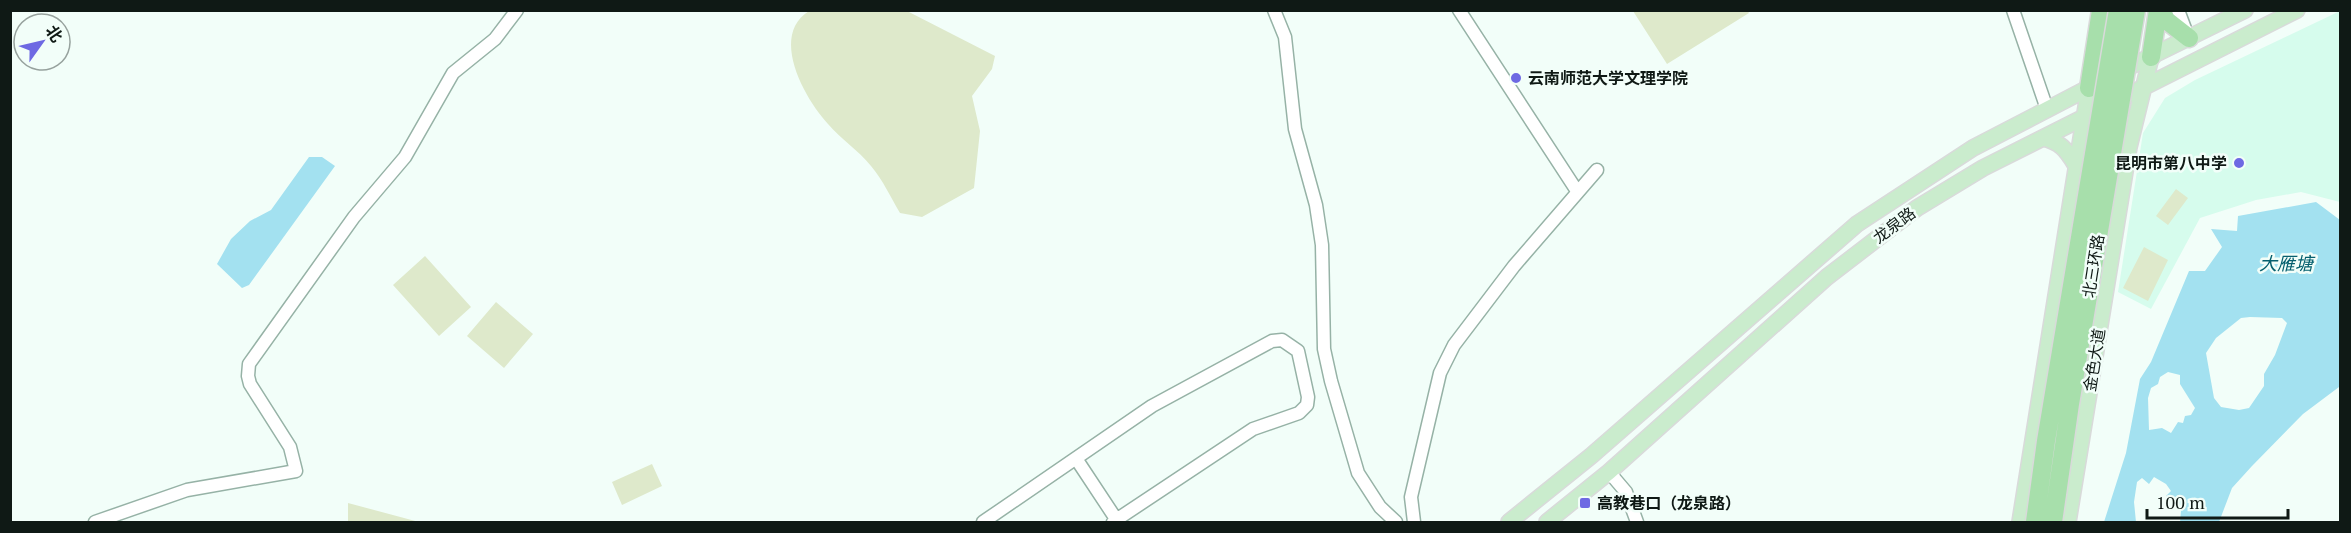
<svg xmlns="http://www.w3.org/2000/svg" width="2351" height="533" font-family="'PT Serif','Noto Sans SC',serif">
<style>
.built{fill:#d6fced}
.green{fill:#dee9cb}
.water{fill:#a3e1f0;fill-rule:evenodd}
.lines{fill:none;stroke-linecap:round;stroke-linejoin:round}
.minor-casing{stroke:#96b2a6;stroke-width:15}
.major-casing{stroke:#d9dada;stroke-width:18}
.highway-casing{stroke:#d9dada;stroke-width:21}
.minor{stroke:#fff;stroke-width:12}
.major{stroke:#caeccd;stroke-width:15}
.highway{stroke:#a7dfab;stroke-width:18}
.highway-bridge-casing{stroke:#d9dada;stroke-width:21;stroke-linecap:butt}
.highway-bridge{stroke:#a7dfab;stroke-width:18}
.poi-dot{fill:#6e69e3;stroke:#f2fef9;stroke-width:2}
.labels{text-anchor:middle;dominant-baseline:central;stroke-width:5;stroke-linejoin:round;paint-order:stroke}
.poi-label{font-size:16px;font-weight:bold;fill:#0f1915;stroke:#f2fef9;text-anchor:start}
.street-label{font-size:16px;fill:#0f1915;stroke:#f2fef9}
.water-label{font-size:18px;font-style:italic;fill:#06606f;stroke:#f2fef9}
</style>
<rect width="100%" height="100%" fill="#f2fef9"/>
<!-- built -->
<path class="built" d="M2340,11v191l-39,-10 -45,8 -56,18 -49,91 -33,-17 25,-159 22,-35 30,-18z"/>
<!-- green -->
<path class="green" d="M1747,10l2,3 -82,51 -34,-53z
M809,11h98l88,45 -3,13 -20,27 8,35 -6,57 -52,29 -22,-4c-9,-15 -17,-33 -29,-47 -13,-16 -30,-27 -43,-42 -23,-25 -59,-88 -19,-113z
M2176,189l12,9 -20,27 -12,-9z
M2144,247l24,13 -20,41 -25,-13z
M425,256l46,51 -32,29 -46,-51z
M496,302l37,32 -29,34 -37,-32z
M652,464l10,22 -40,19 -10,-23z
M348,503l71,19h-71z"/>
<!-- water -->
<path class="water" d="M309,157h13l13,9 -86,119 -7,3 -25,-24 14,-25 19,-18 21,-11z
M2316,202l24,18 -1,167 -36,27 -51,52 -20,22 -13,34h-39l1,-11 -15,-15 5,-5 -5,-7 -12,-7 -5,7 -7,-6 -5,4 -3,20 2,20h-32l22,-69 14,-74 11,-17 38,-91h16l17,-24 -11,-18 26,2 1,-15zM2250,317l32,1 5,5 -12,32 -11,19v12l-15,22 -10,2 -18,-3 -7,-9 -8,-45 10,-15 25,-20zM2168,372l12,3v9l15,24 -4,7 -6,1 -2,7 -5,-1 -7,11 -9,-5 -13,2 -1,-32 3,-10 7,-4 2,-7z"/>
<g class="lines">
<!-- minor casing -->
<g class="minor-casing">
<path id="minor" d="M1274,10l11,27 10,92 21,76 6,40 2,104 7,32 27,92 22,34 16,15
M1459,10l118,181
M2013,10l34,99
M2178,10l9,24
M1077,460l41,62
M1609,472l17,20 11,30
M95,522l92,-32 109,-19 -6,-24 -40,-63 -2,-8 1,-12 105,-147 51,-60 48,-84 42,-34 22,-29
M983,522l169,-116 120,-65 10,-1 16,11 10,46 -1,8 -8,8 -46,16 -140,93
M1414,522l-3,-25 29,-124 14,-28 60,-79 83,-96"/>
</g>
<!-- major casing -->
<g class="major-casing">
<path id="major" d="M2119,72l126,-62
M2043,138c17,4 23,11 32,26
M1509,522l82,-66 266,-232 116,-76 125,-65
M1547,522l62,-50 218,-195 90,-69 66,-40 314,-158
M2020,522l69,-434
M2068,522l61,-375 22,-90"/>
</g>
<!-- highway casing -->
<g class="highway-casing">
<path id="highway" d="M2161,10l5,10 23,18
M2151,57l7,-47
M2089,88l12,-78"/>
</g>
<!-- minor -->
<use href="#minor" class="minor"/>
<!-- major -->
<use href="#major" class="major"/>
<!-- highway -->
<use href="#highway" class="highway"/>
<!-- highway-bridge casing -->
<g class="highway-bridge-casing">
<path id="highway-bridge" d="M2035,522l11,-81 72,-431
M2053,522l17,-118 66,-394"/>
</g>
<!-- highway-bridge -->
<use href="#highway-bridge" class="highway-bridge"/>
</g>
<!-- markers -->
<g class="poi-dot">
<circle cx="1516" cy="78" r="6"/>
<circle cx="2239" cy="163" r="6"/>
<rect x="1579" y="497" width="12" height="12" rx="3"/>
</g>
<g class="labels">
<!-- poi labels -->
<g class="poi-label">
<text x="1528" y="78">云南师范大学文理学院</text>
<text x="2227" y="163" text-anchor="end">昆明市第八中学</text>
<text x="1597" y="503">高教巷口（龙泉路）</text>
</g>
<!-- street labels -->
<g class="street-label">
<text transform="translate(1894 225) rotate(-37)">龙泉路</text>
<text transform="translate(2093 266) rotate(-81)">北三环路</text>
<text transform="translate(2094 360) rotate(-81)">金色大道</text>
</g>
<!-- water labels -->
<g class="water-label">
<text x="2286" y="263">大雁塘</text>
</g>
</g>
<!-- border -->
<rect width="2351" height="533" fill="none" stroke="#0f1915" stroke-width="24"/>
<!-- north arrow -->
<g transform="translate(42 42) rotate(56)"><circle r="28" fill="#f2fef9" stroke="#97a29e" stroke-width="1.5"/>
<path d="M0-4.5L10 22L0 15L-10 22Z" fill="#6e69e3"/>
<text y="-9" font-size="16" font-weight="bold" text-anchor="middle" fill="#0f1915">北</text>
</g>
<!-- scale -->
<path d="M2147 509v9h141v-9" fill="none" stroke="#0f1915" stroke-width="3"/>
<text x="2156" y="509" font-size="18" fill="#0f1915" stroke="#f2fef9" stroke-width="4.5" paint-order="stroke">100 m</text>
</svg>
